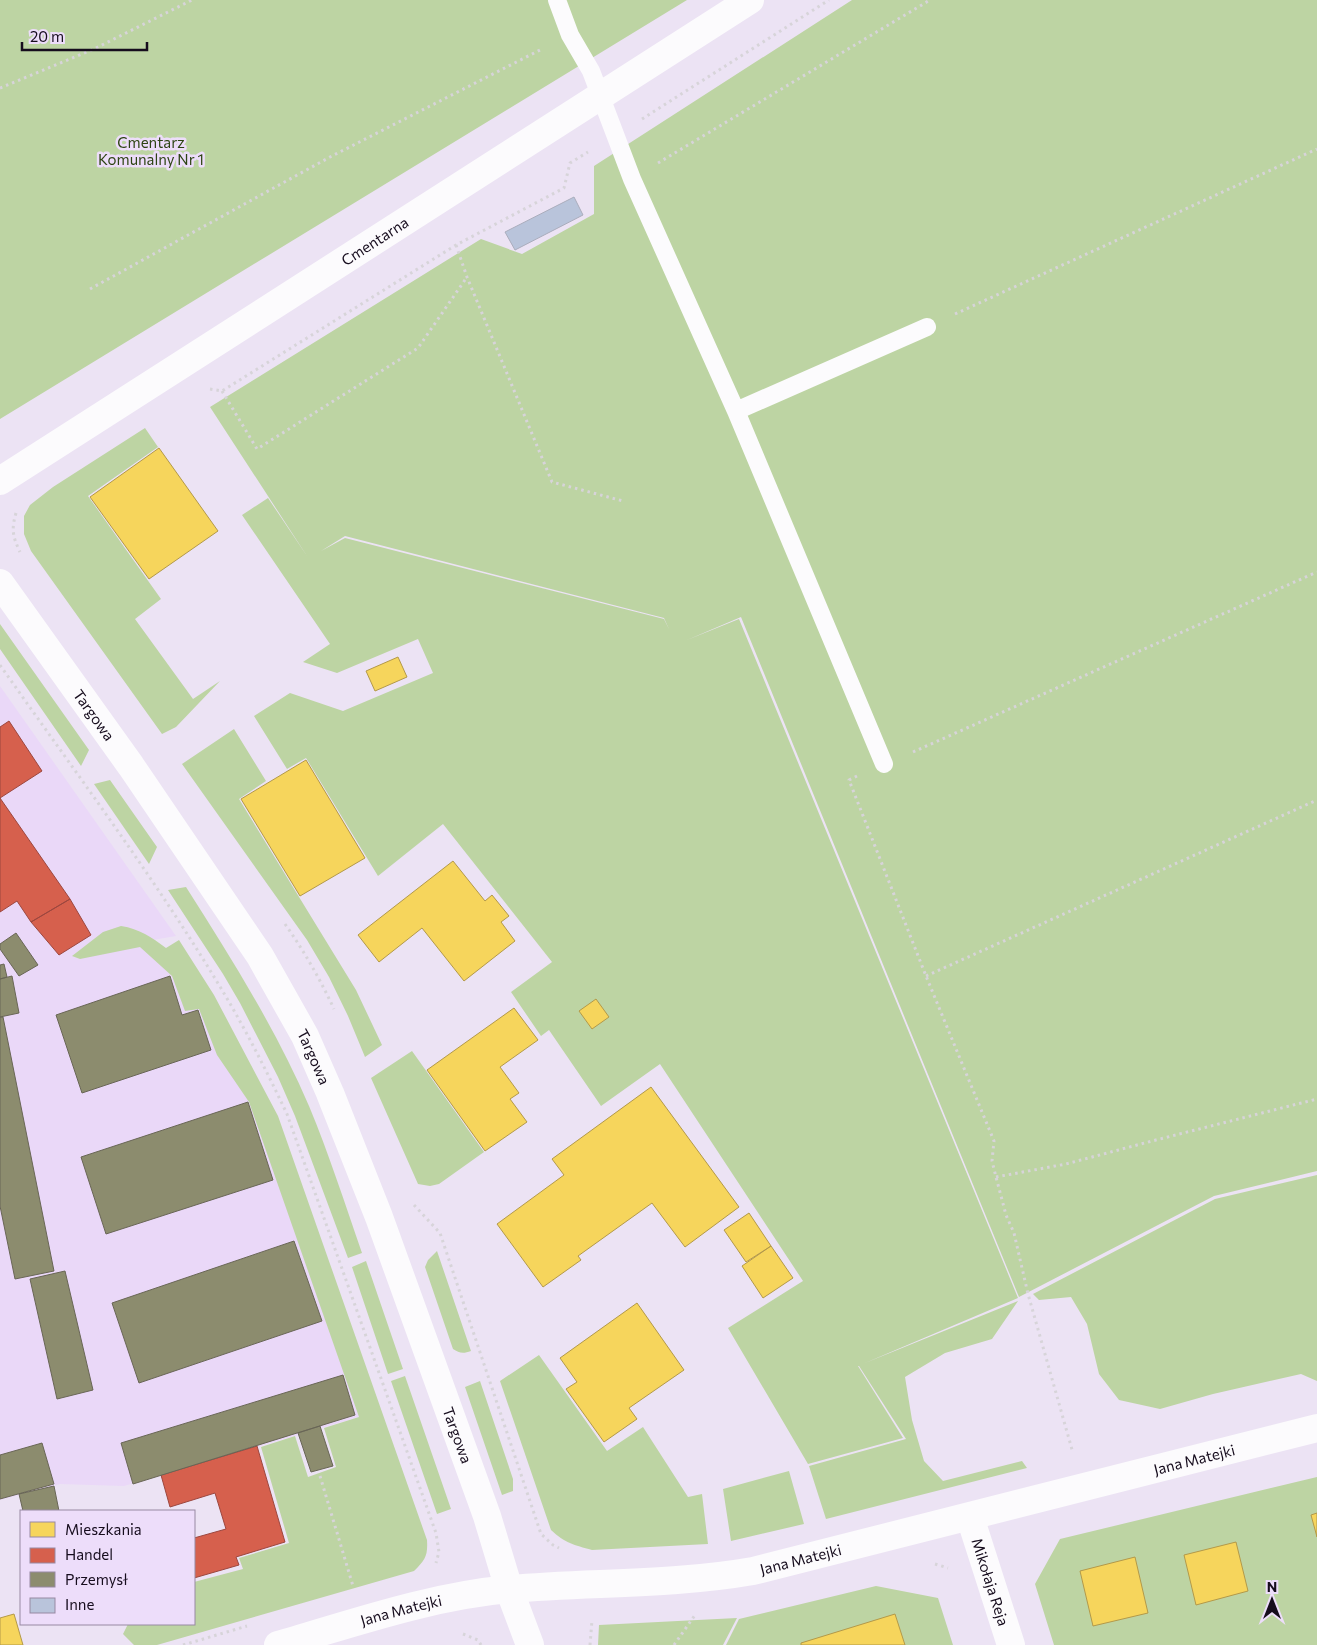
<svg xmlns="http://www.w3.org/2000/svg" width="1317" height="1645" font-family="Commissioner,sans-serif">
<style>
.built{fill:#ead8f8}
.green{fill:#bdd4a3;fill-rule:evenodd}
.homes{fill:#f6d55c;stroke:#b39949}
.shops{fill:#d6604d;stroke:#9c473f}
.industry{fill:#8c8c6e;stroke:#696656}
.building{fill:#b9c4db;stroke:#aaadbc}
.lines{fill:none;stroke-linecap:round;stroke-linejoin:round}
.path{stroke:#d7d4d9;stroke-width:3;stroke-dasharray:2.5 4;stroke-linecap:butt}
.lane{stroke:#fcfbfd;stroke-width:18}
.street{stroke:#fcfbfd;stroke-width:28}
.labels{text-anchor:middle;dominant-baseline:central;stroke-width:5;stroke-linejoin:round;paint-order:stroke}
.park-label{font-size:15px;fill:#2d4413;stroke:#edddfa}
.street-label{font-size:15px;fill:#160c1d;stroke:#edddfa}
</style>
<rect width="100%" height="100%" fill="#ece3f4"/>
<!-- built -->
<path class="built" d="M0,686l176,250 -35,6 59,65 51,95 108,315 -235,69 -64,-2 -60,16z"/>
<!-- green -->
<path class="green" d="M0,0h687l-687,419z
M852,0h465v1171l-103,25 -195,101 -278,-680 -54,23 52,-21 279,679 -153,65 153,-62 -26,38 -47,14 -40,24 7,43 12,41 19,20 79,-20 5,7 -201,51 -17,-53 97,-27 -47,-73h-1l45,72 -95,26 -80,-136 75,-47 -143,-217 -59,42 -52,-76 -8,6 -30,-44 41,-30 -109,-138 -65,52 -72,-118 -19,11 -33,-53 36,-23 53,18 90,-38 -15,-34 -81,34 -34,-11 27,-18 -88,-129 26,-17 39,58 -97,-149 271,-168 41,15 72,-40v-48zM345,536l319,82 5,11 -5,-10 -319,-81 -24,13z
M145,428l13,19 -70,49 73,103 -26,20 58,80 27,-18 -44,46 -14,7 -131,-183 -7,-17v-18l6,-11 23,-18z
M0,624l89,126 -8,16 -81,-117z
M234,729l32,52 -27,18 117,191 26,55 -17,12 -17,-41 -19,-39 -22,-37 -125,-176z
M110,780l47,67 -8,17 -55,-80z
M186,887c45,71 90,142 123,219 20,48 36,98 53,147l-14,5 -53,-142 -17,-39 -38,-74 -17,-29 -55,-84z
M121,926c19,3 30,11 45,22l13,-8 35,55 64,121 149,424c1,16 -2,20 -13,31l-257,74h-23l-11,-11 5,-10h66v-42l49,-13 -4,-11 50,-15 -28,-96 34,-11 13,41 28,-10 -12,-39 35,-11 -110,-315 -32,-47 -18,-46 -14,2 -13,-35 -32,-29 -60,12 -8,-3 31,-24z
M412,1051l72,101 -45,32 -9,2 -12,-2 -47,-106z
M1317,1175v206l-16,-7 -88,20 -53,15 -41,-9 -20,-26 -12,-50 -16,-27 -32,3 -6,-6 182,-95z
M437,1251l34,100c-8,3 -12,2 -18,-2l-28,-82 3,-7z
M366,1261l37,108 -15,5 -36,-107z
M539,1355l68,96 36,-24 45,70 14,-3 6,50 -116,6c-18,-5 -27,-7 -41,-20l-51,-149z
M405,1376l46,133 -14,5 -46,-133z
M480,1381l33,98v12l-11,4 -37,-108z
M789,1471l15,53 -73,17 -8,-52z
M1317,1477v168h-263l-19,-61 25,-45z
M876,1586l62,12 15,47h-227l13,-26z
M737,1618l-14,27h-125l1,-20z"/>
<!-- homes -->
<path class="homes" d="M159,448l59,83 -69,48 -59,-82z
M398,657l9,20 -32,14 -9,-20z
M306,760l59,98 -65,38 -59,-97z
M453,861l32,40 7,-6 17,21 -8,6 14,19 -51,40 -42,-53 -43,34 -21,-27z
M596,999l13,18 -17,12 -13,-18z
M514,1008l24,32 -38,27 19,26 -9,6 17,23 -42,29 -58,-81z
M651,1087l88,120 -54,40 -33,-44 -74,53 3,4 -38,27 -46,-63 67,-49 -12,-16z
M749,1213l22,33 -25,16 -22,-32z
M771,1246l22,32 -30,20 -21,-32z
M637,1303l47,67 -55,38 8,11 -33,23 -38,-53 11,-7 -17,-24z
M1317,1513v24l-6,-22z
M1236,1542l12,49 -52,14 -12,-50z
M1135,1557l13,56 -55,13 -13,-55z
M14,1614l9,31h-23v-27z
M895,1614l10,31h-104v-2z"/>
<!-- shops -->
<path class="shops" d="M9,721l33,50 -42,27v-71z
M0,798l70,101 -39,23 -14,-21 -17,11z
M70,899l21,36 -32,20 -28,-33z
M257,1446l28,96 -49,15 3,8 -45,13v-40l32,-9 -11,-36 -45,14 -9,-32z"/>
<!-- industry -->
<path class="industry" d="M16,933l22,32 -19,11 -19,-27v-5z
M4,964l3,13 -7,2v-14z
M12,976l7,37 -19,4v-38z
M170,976l12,39 16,-5 13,40 -129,43 -26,-78z
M0,1017h3l51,254 -39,8 -15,-73z
M248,1102l25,78 -167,54 -25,-77z
M294,1241l28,80 -183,62 -27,-80z
M65,1271l28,119 -36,9 -27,-120z
M343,1375l12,40 -222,69 -12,-41z
M320,1426l13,40 -22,6 -13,-39z
M42,1443l12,41 -54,15v-44z
M54,1486l5,25h-36l-4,-17z"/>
<!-- building -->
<path class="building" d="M574,197l9,18 -68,35 -10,-18z"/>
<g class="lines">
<!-- path -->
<path class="path" d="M0,88l94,-39 98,-49
M642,119l187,-119
M658,163l272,-163
M456,245l11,32 85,205 71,19
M90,289l240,-132 212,-108
M955,314l362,-165
M210,389l12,2 234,-146 108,-57 6,-25 18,-11
M222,391l35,58 161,-101 49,-71
M16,513c-5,17 -3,24 4,39
M0,665c75,107 155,213 222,325 24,40 45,82 65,124l149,419 3,19 -3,11
M913,752l404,-180
M857,776l-8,4 77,196 68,165 -2,20 4,16 10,38 8,18 14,61 45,159
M285,924c19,27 35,55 49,85
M926,976l391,-176
M996,1177l70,-13 86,-23 165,-42
M414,1205l26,28 101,301 12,11 6,3
M320,1476l33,110
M935,1564l13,4
M463,1634l15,6 3,5
M183,1645l64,-19
M590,1645l2,-25
M674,1645l21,-30"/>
<!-- lane -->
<path class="lane" d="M557,0l13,35 21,36 41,108 104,232 148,353
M736,411l191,-84"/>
<!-- street -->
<g class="street">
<path id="s1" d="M0,481l750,-481"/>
<path id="s2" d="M0,583l131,183 129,190 45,80 25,57 49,124 108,299 22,73 21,56"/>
<path id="s3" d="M970,1517l41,128"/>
<path id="s4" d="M278,1645c76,-22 153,-49 232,-56 81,-7 163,-4 243,-18l564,-143"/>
</g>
</g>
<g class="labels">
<!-- park labels -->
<g class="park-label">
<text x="151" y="142">Cmentarz<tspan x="151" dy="17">Komunalny Nr 1</tspan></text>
</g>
<!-- street labels -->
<g class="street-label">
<text stroke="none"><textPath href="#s1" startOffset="445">Cmentarna</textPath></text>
<text stroke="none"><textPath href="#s2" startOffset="162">Targowa</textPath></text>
<text stroke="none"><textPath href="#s2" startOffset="569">Targowa</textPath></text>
<text stroke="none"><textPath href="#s2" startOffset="974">Targowa</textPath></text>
<text stroke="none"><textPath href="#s4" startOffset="938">Jana Matejki</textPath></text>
<text stroke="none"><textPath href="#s4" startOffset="532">Jana Matejki</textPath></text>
<text stroke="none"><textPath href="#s3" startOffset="68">Mikołaja Reja</textPath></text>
<text stroke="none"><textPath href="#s4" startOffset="128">Jana Matejki</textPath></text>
</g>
</g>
<!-- legend -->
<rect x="20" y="1510" width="175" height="115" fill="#edddfa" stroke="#9789a2"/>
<rect x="30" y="1522" width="25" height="15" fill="#f6d55c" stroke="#9789a2"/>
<text x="65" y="1535" font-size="15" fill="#160c1d">Mieszkania</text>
<rect x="30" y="1548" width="25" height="15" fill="#d6604d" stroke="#9789a2"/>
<text x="65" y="1560" font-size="15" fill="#160c1d">Handel</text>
<rect x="30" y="1572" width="25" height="15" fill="#8c8c6e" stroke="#9789a2"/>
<text x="65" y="1585" font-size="15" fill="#160c1d">Przemysł</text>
<rect x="30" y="1598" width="25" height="15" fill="#b9c4db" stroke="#9789a2"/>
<text x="65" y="1610" font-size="15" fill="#160c1d">Inne</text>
<!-- north arrow -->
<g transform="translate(1272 1600)" stroke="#edddfa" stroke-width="4" paint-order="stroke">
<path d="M0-4L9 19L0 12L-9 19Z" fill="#160c1d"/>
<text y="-8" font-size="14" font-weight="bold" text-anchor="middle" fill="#160c1d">N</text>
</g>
<!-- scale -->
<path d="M22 42v8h125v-8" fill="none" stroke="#160c1d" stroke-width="2.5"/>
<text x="30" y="42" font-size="15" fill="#160c1d" stroke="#edddfa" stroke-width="4" paint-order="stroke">20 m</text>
</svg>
